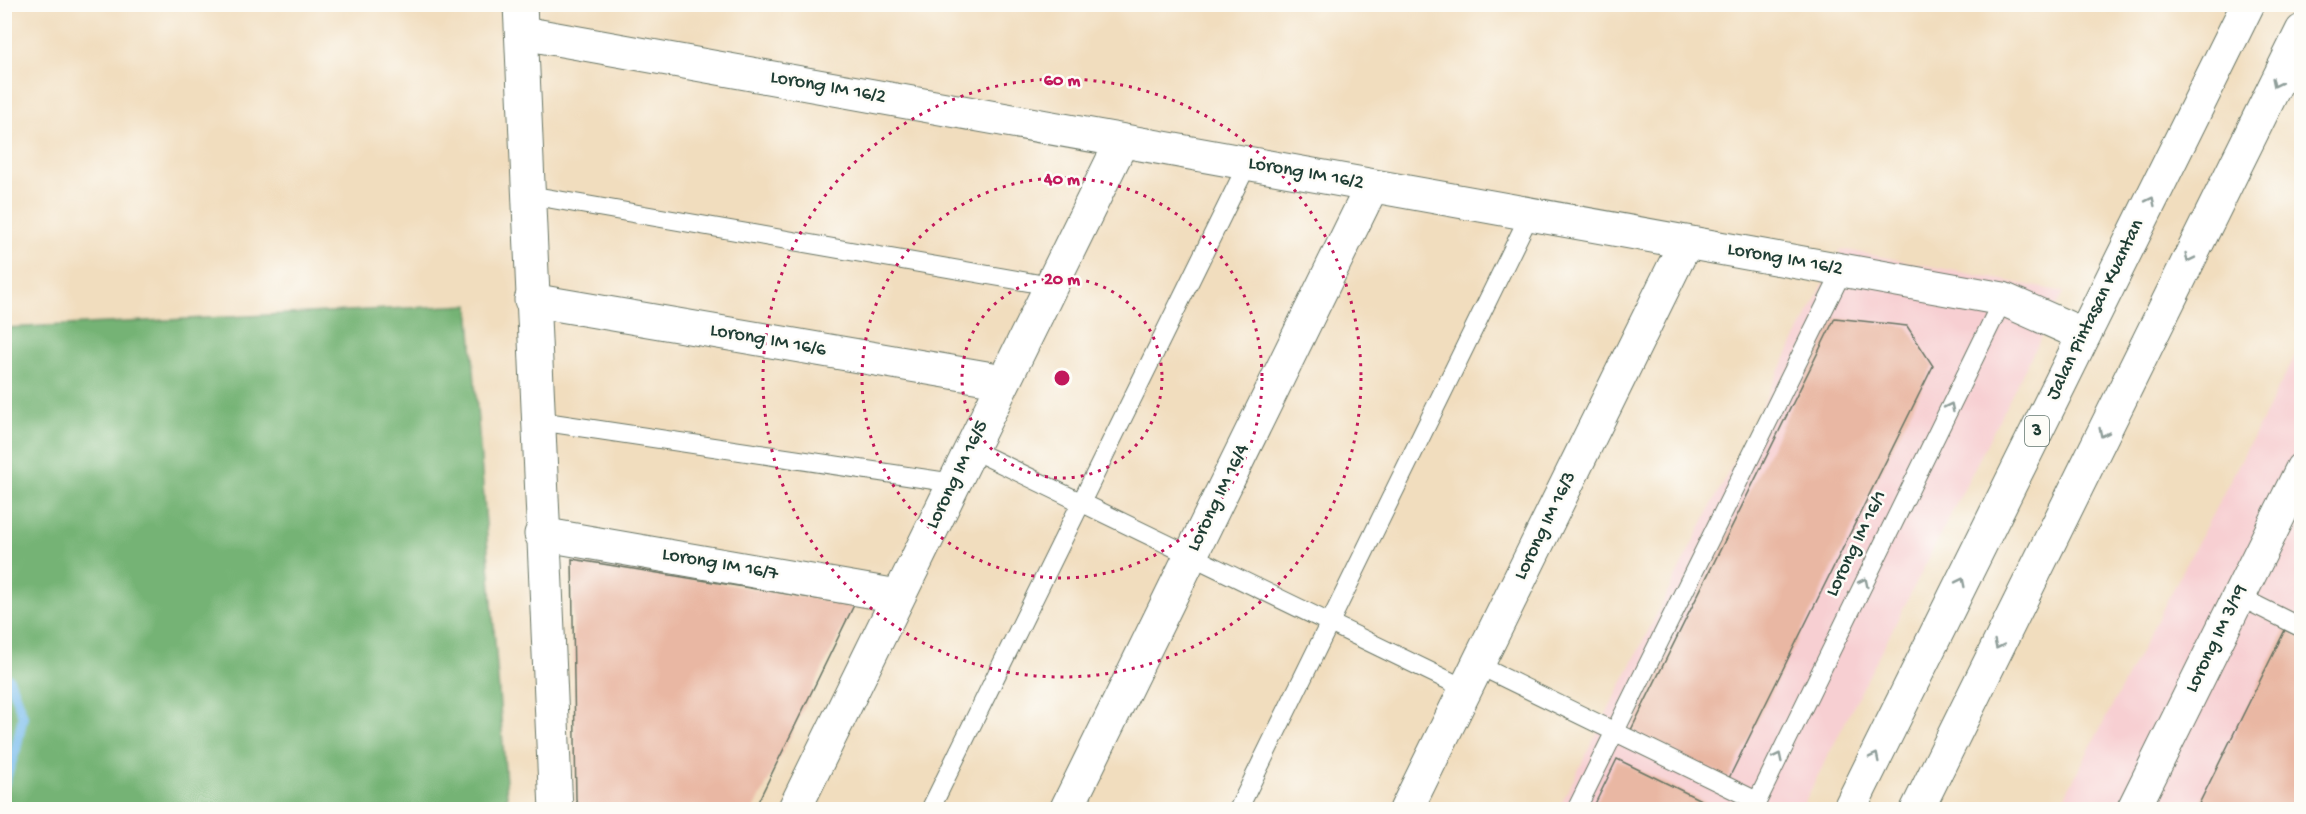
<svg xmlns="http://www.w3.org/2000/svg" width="2306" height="814" font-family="'Gochi Hand',sans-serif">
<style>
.built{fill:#f7cfd2}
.forest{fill:#75b374;stroke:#4a7854;stroke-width:1.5}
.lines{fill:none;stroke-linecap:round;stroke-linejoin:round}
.stream{stroke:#78bcee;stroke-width:10}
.building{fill:#e9b7a3}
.service-casing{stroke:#687564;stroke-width:20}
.minor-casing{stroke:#687564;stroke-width:35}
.tertiary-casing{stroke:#687564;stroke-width:35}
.trunk-casing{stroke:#687564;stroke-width:35}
.service{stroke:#fff;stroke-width:18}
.minor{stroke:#fff;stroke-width:33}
.tertiary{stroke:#fff;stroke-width:33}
.trunk{stroke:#fff;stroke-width:33}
.oneway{stroke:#8f9e9a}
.ring{fill:none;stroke:#c2185b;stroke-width:3;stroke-dasharray:3 6}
.labels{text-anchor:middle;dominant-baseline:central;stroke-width:5;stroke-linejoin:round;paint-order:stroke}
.shield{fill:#fdfcf7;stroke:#62766e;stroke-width:1.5}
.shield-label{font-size:18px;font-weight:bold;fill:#1f3d34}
.street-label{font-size:20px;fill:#1f3d34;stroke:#fdfcf7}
.centre{fill:#c2185b;stroke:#fdfcf7;stroke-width:3}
.ring-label{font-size:18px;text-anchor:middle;font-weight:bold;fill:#c2185b;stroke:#fdfcf7;stroke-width:5;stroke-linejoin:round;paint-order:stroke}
</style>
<rect width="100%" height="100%" fill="#fdfcf7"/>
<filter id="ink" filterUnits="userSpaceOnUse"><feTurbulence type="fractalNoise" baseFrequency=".0167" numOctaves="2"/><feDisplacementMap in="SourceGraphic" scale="12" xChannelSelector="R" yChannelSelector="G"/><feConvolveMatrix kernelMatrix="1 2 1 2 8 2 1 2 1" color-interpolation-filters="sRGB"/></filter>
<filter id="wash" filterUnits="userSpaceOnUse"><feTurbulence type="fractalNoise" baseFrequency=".008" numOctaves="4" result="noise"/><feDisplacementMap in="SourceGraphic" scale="24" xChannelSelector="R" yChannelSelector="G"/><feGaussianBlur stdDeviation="1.35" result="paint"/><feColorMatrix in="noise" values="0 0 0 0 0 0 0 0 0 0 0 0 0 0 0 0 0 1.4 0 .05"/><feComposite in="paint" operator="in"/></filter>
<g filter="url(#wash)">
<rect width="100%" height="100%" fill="#f1ddbe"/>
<!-- built -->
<path class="built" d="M1841,249l223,43 -263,517 -243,1z
M2301,345v464h-243z"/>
<!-- forest -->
<path class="forest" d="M469,305l39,504h-503v-481z"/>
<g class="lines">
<!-- stream -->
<path class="stream" d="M4,678l5,1 14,37 -7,33 -12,35"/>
</g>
<g id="blocks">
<!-- building -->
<path class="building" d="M1835,318l72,8 26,40 -204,412 -98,-48z
M572,559l282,46 -100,205h-172l-6,-10z
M2285,630l17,8v172h-106z
M1617,759l98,48 -1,3h-122z"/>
</g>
</g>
<g filter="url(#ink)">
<use href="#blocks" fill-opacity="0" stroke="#687564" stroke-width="1.5"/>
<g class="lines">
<!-- service casing -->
<g class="service-casing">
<path id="service" d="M529,195l522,91
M539,421l415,62
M971,449l495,240
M2238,596l64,32
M1478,665l279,136
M930,810l318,-647
M1238,810l292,-596
M1576,810l267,-540
M1753,810l250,-511"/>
</g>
<!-- minor casing -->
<g class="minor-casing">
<path id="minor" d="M523,33l1480,266 81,36
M531,300l473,81
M541,534l357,62
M794,810l328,-669
M1066,810l306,-624
M1406,810l280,-568
M2133,810l169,-341"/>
</g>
<!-- tertiary casing -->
<g class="tertiary-casing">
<path id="tertiary" d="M520,4l36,806"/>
</g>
<!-- trunk casing -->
<g class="trunk-casing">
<path id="trunk" d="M1849,810l399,-806
M1917,810l385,-779"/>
</g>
<!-- service -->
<use href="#service" class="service"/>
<!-- minor -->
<use href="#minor" class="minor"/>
<!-- tertiary -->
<use href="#tertiary" class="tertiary"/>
<!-- trunk -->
<use href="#trunk" class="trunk"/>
</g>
<!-- one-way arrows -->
<defs><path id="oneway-chevron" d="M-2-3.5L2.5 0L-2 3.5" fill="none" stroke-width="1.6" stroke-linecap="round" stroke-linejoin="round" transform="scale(1.5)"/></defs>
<g class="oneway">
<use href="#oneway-chevron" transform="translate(2276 83) rotate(116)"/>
<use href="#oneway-chevron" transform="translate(2151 201) rotate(-64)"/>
<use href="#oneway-chevron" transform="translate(2189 258) rotate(116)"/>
<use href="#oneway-chevron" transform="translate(1950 407) rotate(-64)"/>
<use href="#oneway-chevron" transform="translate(2103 433) rotate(116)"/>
<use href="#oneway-chevron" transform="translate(1864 582) rotate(-64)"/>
<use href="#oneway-chevron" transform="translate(1961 582) rotate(-64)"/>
<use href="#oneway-chevron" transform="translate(1998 645) rotate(116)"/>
<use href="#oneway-chevron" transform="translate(1778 757) rotate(-64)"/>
<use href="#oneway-chevron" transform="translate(1875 757) rotate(-64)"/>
</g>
</g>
<!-- distance rings -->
<g class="ring">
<circle cx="1062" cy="378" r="100"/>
<circle cx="1062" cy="378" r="200"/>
<circle cx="1062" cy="378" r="299"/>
</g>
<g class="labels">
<!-- shield labels -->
<rect class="shield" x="2025" y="416" width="24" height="30" rx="4.5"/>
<g class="shield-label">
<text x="2037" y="431">3</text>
</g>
<!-- street labels -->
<g class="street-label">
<text transform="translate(828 88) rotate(10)">Lorong IM 16/2</text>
<text transform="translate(1306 174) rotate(10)">Lorong IM 16/2</text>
<text transform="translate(1785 260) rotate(10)">Lorong IM 16/2</text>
<text transform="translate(2096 310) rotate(-64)">Jalan Pintasan Kuantan</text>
<text transform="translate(768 341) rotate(10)">Lorong IM 16/6</text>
<text transform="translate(958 475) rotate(-64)">Lorong IM 16/5</text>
<text transform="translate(1219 498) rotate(-64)">Lorong IM 16/4</text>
<text transform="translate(1546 526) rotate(-64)">Lorong IM 16/3</text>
<text transform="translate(1857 544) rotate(-64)">Lorong IM 16/1</text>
<text transform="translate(720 565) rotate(10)">Lorong IM 16/7</text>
<text transform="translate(2217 639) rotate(-64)">Lorong IM 3/19</text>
</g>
</g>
<circle cx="1062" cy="378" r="9" class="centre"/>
<g class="ring-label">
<text x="1062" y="85">60 m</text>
<text x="1062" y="184">40 m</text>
<text x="1062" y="284">20 m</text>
</g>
<!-- margin -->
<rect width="2306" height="814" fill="none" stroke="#fdfcf7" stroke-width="24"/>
</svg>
